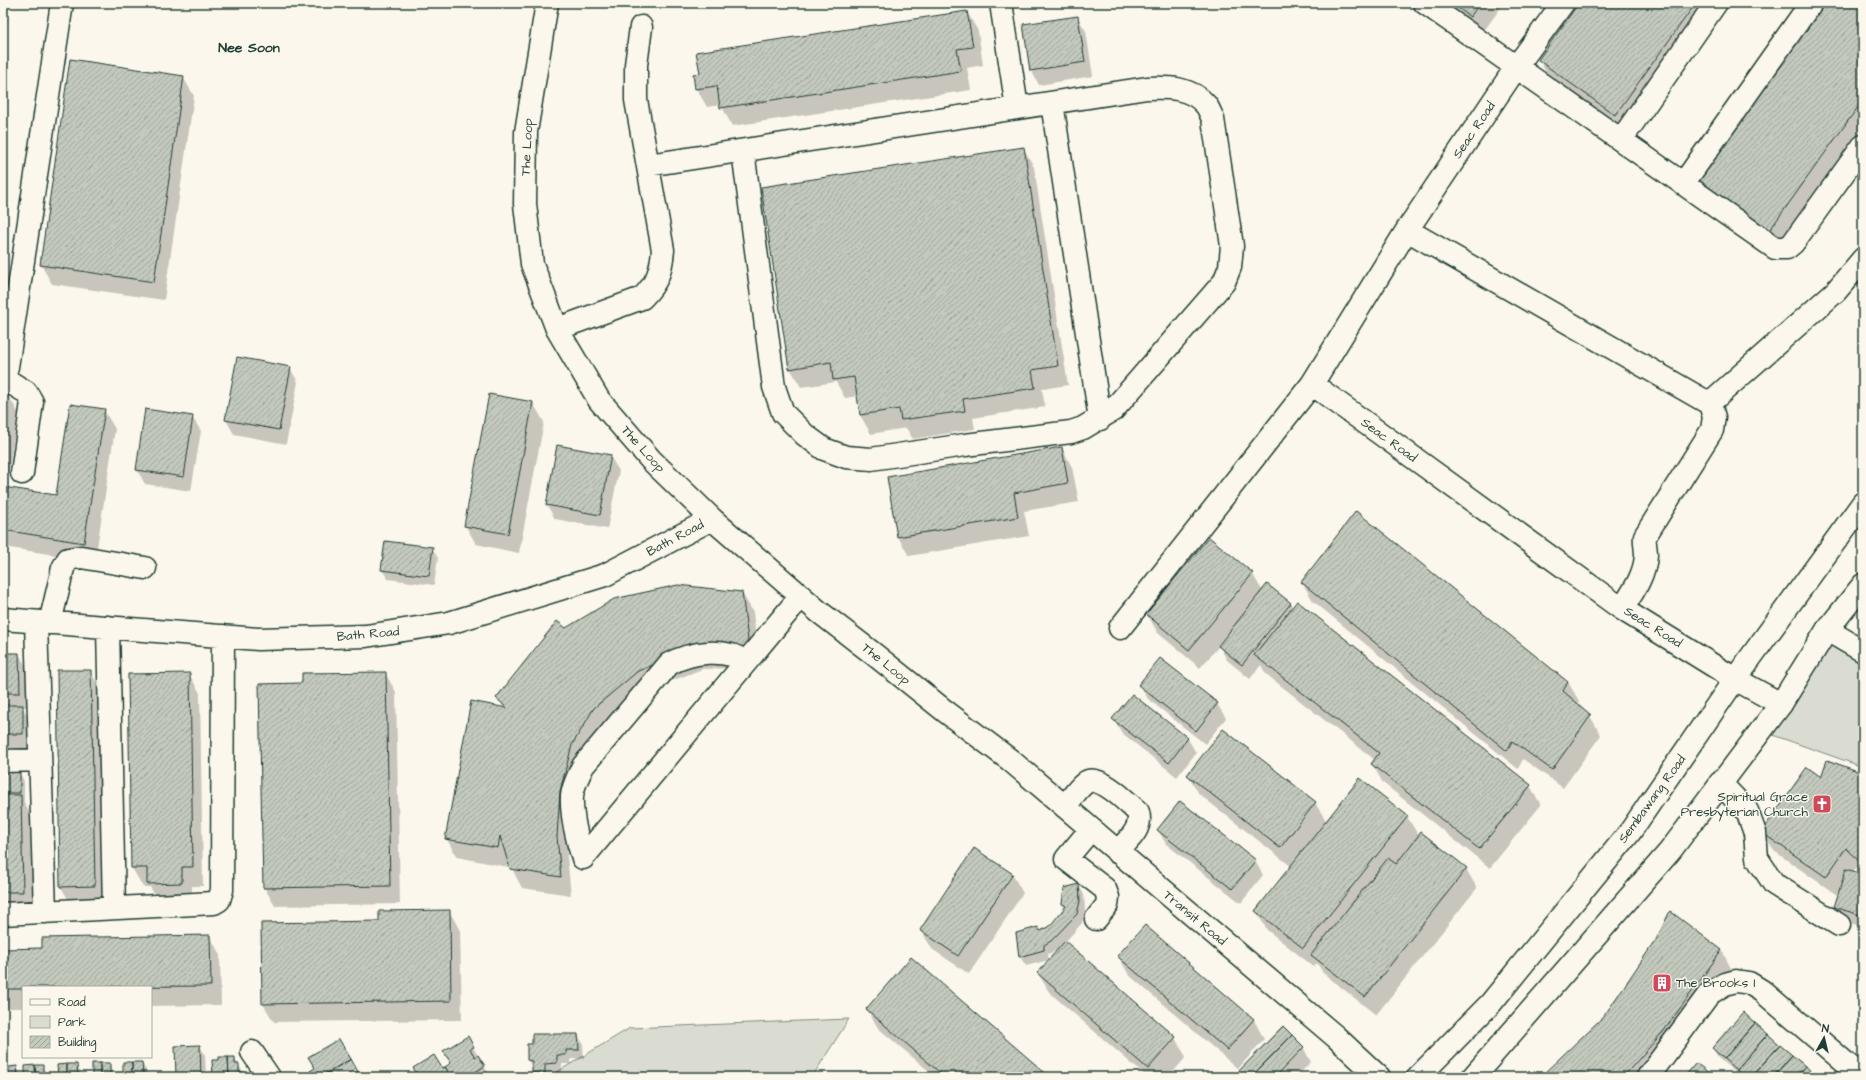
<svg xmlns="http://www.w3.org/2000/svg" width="1866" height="1080" font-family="'Architects Daughter',sans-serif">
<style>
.green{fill:#dbdcd1;stroke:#7d8c82}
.shadow{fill:#0003}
.building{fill:url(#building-hatch);stroke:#1f3d34}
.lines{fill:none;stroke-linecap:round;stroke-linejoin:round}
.minor-casing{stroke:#1f3d34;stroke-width:25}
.major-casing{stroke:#1f3d34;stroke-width:25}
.minor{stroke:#fbf7ec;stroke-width:22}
.major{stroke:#fbf7ec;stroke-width:22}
.labels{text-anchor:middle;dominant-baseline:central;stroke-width:3;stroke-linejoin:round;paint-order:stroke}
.street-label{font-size:13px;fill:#1f3d34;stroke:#fbf7ec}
.poi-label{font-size:13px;fill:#1f3d34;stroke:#fbf7ec;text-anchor:end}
.neighbourhood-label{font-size:14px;font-weight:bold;fill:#1f3d34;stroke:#fbf7ec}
</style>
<defs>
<pattern id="building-hatch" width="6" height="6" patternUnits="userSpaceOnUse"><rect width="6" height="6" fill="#c4c9be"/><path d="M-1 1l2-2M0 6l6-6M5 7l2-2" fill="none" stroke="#9fa49b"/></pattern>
</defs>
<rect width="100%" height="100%" fill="#fbf7ec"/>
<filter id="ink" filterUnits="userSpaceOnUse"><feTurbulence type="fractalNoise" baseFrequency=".025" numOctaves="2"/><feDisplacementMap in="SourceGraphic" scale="8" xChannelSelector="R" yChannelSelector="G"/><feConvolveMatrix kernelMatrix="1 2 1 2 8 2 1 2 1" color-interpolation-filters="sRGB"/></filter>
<g filter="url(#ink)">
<!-- green -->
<path class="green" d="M1827,630l36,25v112l-96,-34z
M849,1019l-37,58h-263l81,-49z"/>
<!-- shadow -->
<path class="shadow" d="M1438,3h66l-23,32z
M1580,3h140l-94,130 -76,-54 -11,-19z
M1822,3h41v130l-83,116 -73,-51z
M967,12l11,19 5,34 -16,3 4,22 -239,36 -11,-21 -14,2 -11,-19z
M1077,17l9,14 7,45 -54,9 -8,-15z
M183,77l11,19 -30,204 -112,-16 -11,-19z
M1024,149l10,18 34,218 -26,4 3,18 -72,11 2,11 -62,10 -7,-11 -35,6 -11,-19 -2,-19 -13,2 -9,-16 -35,5 -11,-19z
M290,368l8,14 -12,62 -52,-10 -8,-14z
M3,392l4,1 11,19 -12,76 51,8 47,-86 11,19 -20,132 -92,-14z
M533,403l11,19 -25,131 -43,-9 -11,-19z
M192,417l9,14 -10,60 -46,-7 -8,-14z
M1062,448l10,19 7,35 -55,9 5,25 -120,20 -11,-19z
M610,456l9,15 -12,58 -52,-10 -8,-14z
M432,548l6,10 -4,27 -46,-6 -6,-9z
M1252,573l11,19 27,11 3,5 237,178 11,19 -51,63 -107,-85 -11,-19 3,-4 -109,-86 -5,-9 -11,14 -23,-19 -8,-14 -19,22 -42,-35 -11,-19z
M1302,582l266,100 11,19 -2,3 13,12 11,19 -38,53 -40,-29 -5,10 -205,-168z
M742,593l11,19 6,55 -57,2 -53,21 -45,37 -34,83 -3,46 4,39 -49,-7 -13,-25 -1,4 -51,-10 -11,-19 58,-130 -6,-10 68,-69z
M3,654h16l8,14 1,39h-6l8,13 1,28 -28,1z
M1160,659l57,45 9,14 -21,26 -57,-45 -9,-14z
M90,671l11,19 4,215 -33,1 -11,-19z
M385,673l11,19 4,212 -125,2 -11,-19 39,-203z
M189,674l11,19 3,193h-11v16h-33l-9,-15h-7l-11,-19z
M1132,695l56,44 8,14 -19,24 -55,-44 -9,-14z
M1223,731l92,72 12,19 80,-5 12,19 47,33 11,19 -101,127 -53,-42 -6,-10 -3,4 -47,-37 -11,-19 36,-44 -93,-73 -11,-19z
M3,772h16l5,9v21l7,13 2,95 -30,-6z
M1863,774v98l-6,-5 -4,5 10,3v52l-19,-6 -9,-14 5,-16 -3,4 -63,-44 -11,-19 58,-54z
M1158,830l97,31 8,14 -22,28 -75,-59z
M1012,874l11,19 -54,81 -37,-25 -11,-19z
M1079,885l5,10 1,16 -3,12 -17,19 110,96 11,19 -17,20h-22l-98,-85 -11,-19 20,-23 -10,4 1,6 -23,6 -6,-9 20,-25 10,-5 16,-18 -3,-5z
M449,911l11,19 2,90 -188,2 -11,-18 117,-82z
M1671,913l51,38 10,19 -58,81 -23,26h-109l63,-61 53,-78z
M1145,926l109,94 10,19 -26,30 -109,-94 -11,-19z
M210,936l10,19 1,50 -70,1v-19h-128v21h-20v-45l40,-14z
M867,1009l181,68h-112l-58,-49z
M578,1035l5,9 1,15h-13v5h-9v9h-12v4h-14l-8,-17z
M467,1037l23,39 -71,1 23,-7 10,-6z
M200,1046l5,9 1,22h-29z
M1303,1047l8,15 -15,15h-61z
M1713,1048l103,29h-75l-23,-19z
M234,1058l12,19h-32z
M142,1063l5,9v5h-23z
M109,1064l5,13h-21z
M1696,1064l16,13h-27z
M77,1065l6,12h-24z
M42,1066l6,11h-22z
M17,1067l5,10h-12z
M389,1074l2,3h-7z"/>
<!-- building -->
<path class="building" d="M1452,3h28l-10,14z
M1579,3h117l-81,112 -77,-55z
M1821,3h42v97l-94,131 -74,-52z
M967,11l6,36 -16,2 4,22 -241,37 -3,-22 -22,3 -2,-15 7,-1 -4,-21z
M1078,16l7,46 -55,9 -7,-47z
M70,59l114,17 -30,206 -114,-17z
M1024,147l34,219 -26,4 3,18 -72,11 2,12 -64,9 -2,-11 -39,6 -6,-38 -21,3 -2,-18 -42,7 -28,-182z
M237,357l54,10 -12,63 -54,-10z
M3,391l5,1 -5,30z
M489,394l44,8 -25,132 -44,-8z
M70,404l35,5 -21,134 -81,-13v-43l53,8z
M145,409l48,7 -9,61 -48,-7z
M557,445l54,10 -11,60 -54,-10z
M1062,447l6,36 -54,10 4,24 -121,20 -10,-60z
M1356,511l212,171 -5,9 28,24 -39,55 -40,-29 -5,10 -206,-169z
M1209,537l44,36 -64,77 -43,-36z
M385,541l48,6 -4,29 -48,-6z
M1267,584l24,19 -49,62 -24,-19z
M678,585l64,7 7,56 -58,2 -53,21 -44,37 -22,37 -12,46 -3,46 4,40 -51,-8 -10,-33 -2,12 -53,-9 26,-138 36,7 -11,-10 61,-77 9,7 48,-29z
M1297,601l234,184 -52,64 -108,-85 8,-11 -125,-98z
M3,653h16l1,40h-17z
M1160,658l58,45 -22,28 -58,-46z
M57,670h34l4,216 -35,1z
M386,672l4,214 -127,2 -4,-204 43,-1v-10z
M190,673l3,194h-11v16l-35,1v-16h-16l-3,-194z
M1132,694l56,44 -19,25 -57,-44z
M3,705h20v29h-20z
M1223,729l93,73 -36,46 -93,-73z
M1827,760l36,13v91l-17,-16 -20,29 -65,-45 46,-65 14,10z
M3,771h17v22h-17z
M1360,778l48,38 -105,132 -48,-37z
M3,795h18l2,97h-20z
M1180,801l76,59 -24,29 -75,-59z
M1421,832l46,36 -102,129 -54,-42 77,-97 8,6z
M974,848l39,26 -55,82 -38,-26z
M1846,869l17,5v42l-29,-9z
M1079,884l1,17 -3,13 -26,27 -7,4v5l-25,7 -3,-24 22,-6 2,4 9,-4 17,-21 -4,-2 2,-16z
M450,910l1,91 -189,3 -1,-81 118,-2v-10z
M1670,911l52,39 -59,82 -40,45h-83l64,-61 53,-78z
M1145,925l109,94 -27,31 -110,-94z
M210,935l1,51 -188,1v2h-20v-40l39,-1v-10z
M1065,941l111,96 -28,32 -111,-96z
M911,957l139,120h-105l-79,-68z
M1743,1012l12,11 -31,36 -12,-11z
M1755,1023l13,11 -32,36 -12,-11z
M1283,1026l9,9 -41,42h-18z
M532,1034h46l1,16h-13v5h-9v8l-12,1v9h-13v-12l-5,-1v-16h5z
M1768,1034l12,11 -29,32h-6l-9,-7z
M1292,1035l12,12 -29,30h-24z
M468,1036l6,11 -4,2 5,8 3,-2 7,11 -18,11h-15l-7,-10 6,-4 -8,-12z
M339,1039l12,20 -31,18h-7l-3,-6 5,-3 -7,-11z
M200,1045l1,32h-25l-1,-31z
M1780,1045l12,10 -19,22h-22z
M434,1055l8,13 3,-1 7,10h-33l-6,-9z
M1792,1055l13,11 -10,11h-22z
M219,1057h9l1,20h-16l-1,-17h7z
M228,1057h7v7h4v8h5l1,5h3h-19z
M351,1059l10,18h-41z
M123,1062h9v15h-9z
M132,1062h10l1,15h-11z
M92,1063h8v14h-8z
M100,1063h10v14h-10z
M1696,1063l13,10 -4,4h-21z
M67,1064h10l1,13h-11z
M67,1064v13h-9l-1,-12z
M35,1065h8v12h-7z
M35,1065l1,12h-11v-11z
M17,1066l1,11h-9v-10z
M1805,1066l12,10 -1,1h-21z"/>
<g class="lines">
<!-- minor casing -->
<g class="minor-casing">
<path id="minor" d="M547,3l-21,129 -1,72 7,60 25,65 42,71 52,60 61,59 106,92 57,44 70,56 65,49 326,277 43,40
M1001,3l16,105
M1425,3l350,245h12l6,-5 70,-97
M1052,103l48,316
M1621,140l95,-137
M648,165l499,-77c21,-1 44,-1 59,17 3,4 5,10 7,14l19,127 -2,21 -6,15 -111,128 -30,18 -12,4 -106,13 -94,14 -25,-2 -22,-8 -19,-14 -22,-22 -9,-26 -31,-236
M1683,184l128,-181
M1407,230l298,171 8,-1 123,-109 27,-32
M557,329l85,-31c16,-16 19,-27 21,-48l-27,-150v-35l5,-38
M3,372l4,-5 55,-364
M3,378l23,14 6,10 -10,71
M1312,384l310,225 113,70 46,25
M1622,609c11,-17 23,-34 24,-54 0,-7 -2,-13 -1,-19l67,-106 2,-13 -5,-16
M3,619l255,20 108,-3 83,-13 156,-48 107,-56
M36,622l9,290
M50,623l13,-55 5,-9 13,-2 64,11
M108,627l6,281
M1120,628l192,-244 95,-154 110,-164 46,-63
M1827,630l36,21
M3,761l37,-1
M1720,783l27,28 8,22 2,25 17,26 65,41
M1065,807c6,-8 12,-18 20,-24 13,-11 43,20 53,29 5,17 -10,28 -21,40
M1091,829l-25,30 39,30 3,8 -1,8 -11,14
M583,858l218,-262
M583,858c-6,-17 -12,-44 -11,-62 1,-11 7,-21 11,-30l86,-102c22,-12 56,-17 77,-2
M3,914l211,-11 5,-3 3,-10 1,-254
M252,1052l17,25
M1648,1077l61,-83 16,-10 11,-3 13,2 13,8 100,86"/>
</g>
<!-- major casing -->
<g class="major-casing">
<path id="major" d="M1418,1077l73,-74 139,-171 105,-153 128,-176
M1473,1077l197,-226 111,-147 46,-74 36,-45"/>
</g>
<!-- minor -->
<use href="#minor" class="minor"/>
<!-- major -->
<use href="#major" class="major"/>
</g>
</g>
<!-- icons -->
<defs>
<g id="church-square" transform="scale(1)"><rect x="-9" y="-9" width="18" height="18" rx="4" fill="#d1495b" stroke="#fbf7ec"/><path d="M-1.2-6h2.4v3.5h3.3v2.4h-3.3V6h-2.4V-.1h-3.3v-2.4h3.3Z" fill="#fff"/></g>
<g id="building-square" transform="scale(1)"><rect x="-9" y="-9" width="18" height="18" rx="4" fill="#d1495b" stroke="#fbf7ec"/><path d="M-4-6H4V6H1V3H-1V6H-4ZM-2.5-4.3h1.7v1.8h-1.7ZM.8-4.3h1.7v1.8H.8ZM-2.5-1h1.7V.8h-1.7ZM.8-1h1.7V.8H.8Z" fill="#fff"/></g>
</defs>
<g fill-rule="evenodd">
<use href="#church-square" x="1822" y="804"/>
<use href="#building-square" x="1662" y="983"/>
</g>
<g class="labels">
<!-- street labels -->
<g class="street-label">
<text transform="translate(1474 130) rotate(-56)">Seac Road</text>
<text transform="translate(527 147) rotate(-87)">The Loop</text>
<text transform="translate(1389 440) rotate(36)">Seac Road</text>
<text transform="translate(643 449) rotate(48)">The Loop</text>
<text transform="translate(675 538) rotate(-28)">Bath Road</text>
<text transform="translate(1653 627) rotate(32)">Seac Road</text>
<text transform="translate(368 634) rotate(-5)">Bath Road</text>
<text transform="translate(886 664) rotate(39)">The Loop</text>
<text transform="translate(1652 799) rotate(-54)">Sembawang Road</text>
<text transform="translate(1195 918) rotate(40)">Transit Road</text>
</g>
<!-- poi labels -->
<g class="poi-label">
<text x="1808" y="797">Spiritual Grace<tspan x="1808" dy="15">Presbyterian Church</tspan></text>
<text x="1676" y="983" text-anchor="start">The Brooks I</text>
</g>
<!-- neighbourhood labels -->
<g class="neighbourhood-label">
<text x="249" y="48">Nee Soon</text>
</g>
</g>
<!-- margin -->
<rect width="1866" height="1080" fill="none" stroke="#fbf7ec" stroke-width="16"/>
<rect x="8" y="8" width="1850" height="1064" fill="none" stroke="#1f3d34" stroke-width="1.5" filter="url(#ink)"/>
<!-- legend -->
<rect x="22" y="986" width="130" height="72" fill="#fbf7ec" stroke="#a3ada2"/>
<rect x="30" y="999" width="20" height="6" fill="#fbf7ec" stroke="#a3ada2"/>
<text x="58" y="1006" font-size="12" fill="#1f3d34">Road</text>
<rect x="30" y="1016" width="20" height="12" fill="#dbdcd1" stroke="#a3ada2"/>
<text x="58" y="1026" font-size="12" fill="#1f3d34">Park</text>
<rect x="30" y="1036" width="20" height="12" fill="url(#building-hatch)" stroke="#a3ada2"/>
<text x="58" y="1046" font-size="12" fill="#1f3d34">Building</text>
<!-- north arrow -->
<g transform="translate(1824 1038) rotate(8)" stroke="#fbf7ec" stroke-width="3" paint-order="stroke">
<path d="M0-3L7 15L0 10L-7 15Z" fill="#1f3d34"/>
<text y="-6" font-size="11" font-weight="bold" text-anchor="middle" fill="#1f3d34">N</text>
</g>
</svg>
